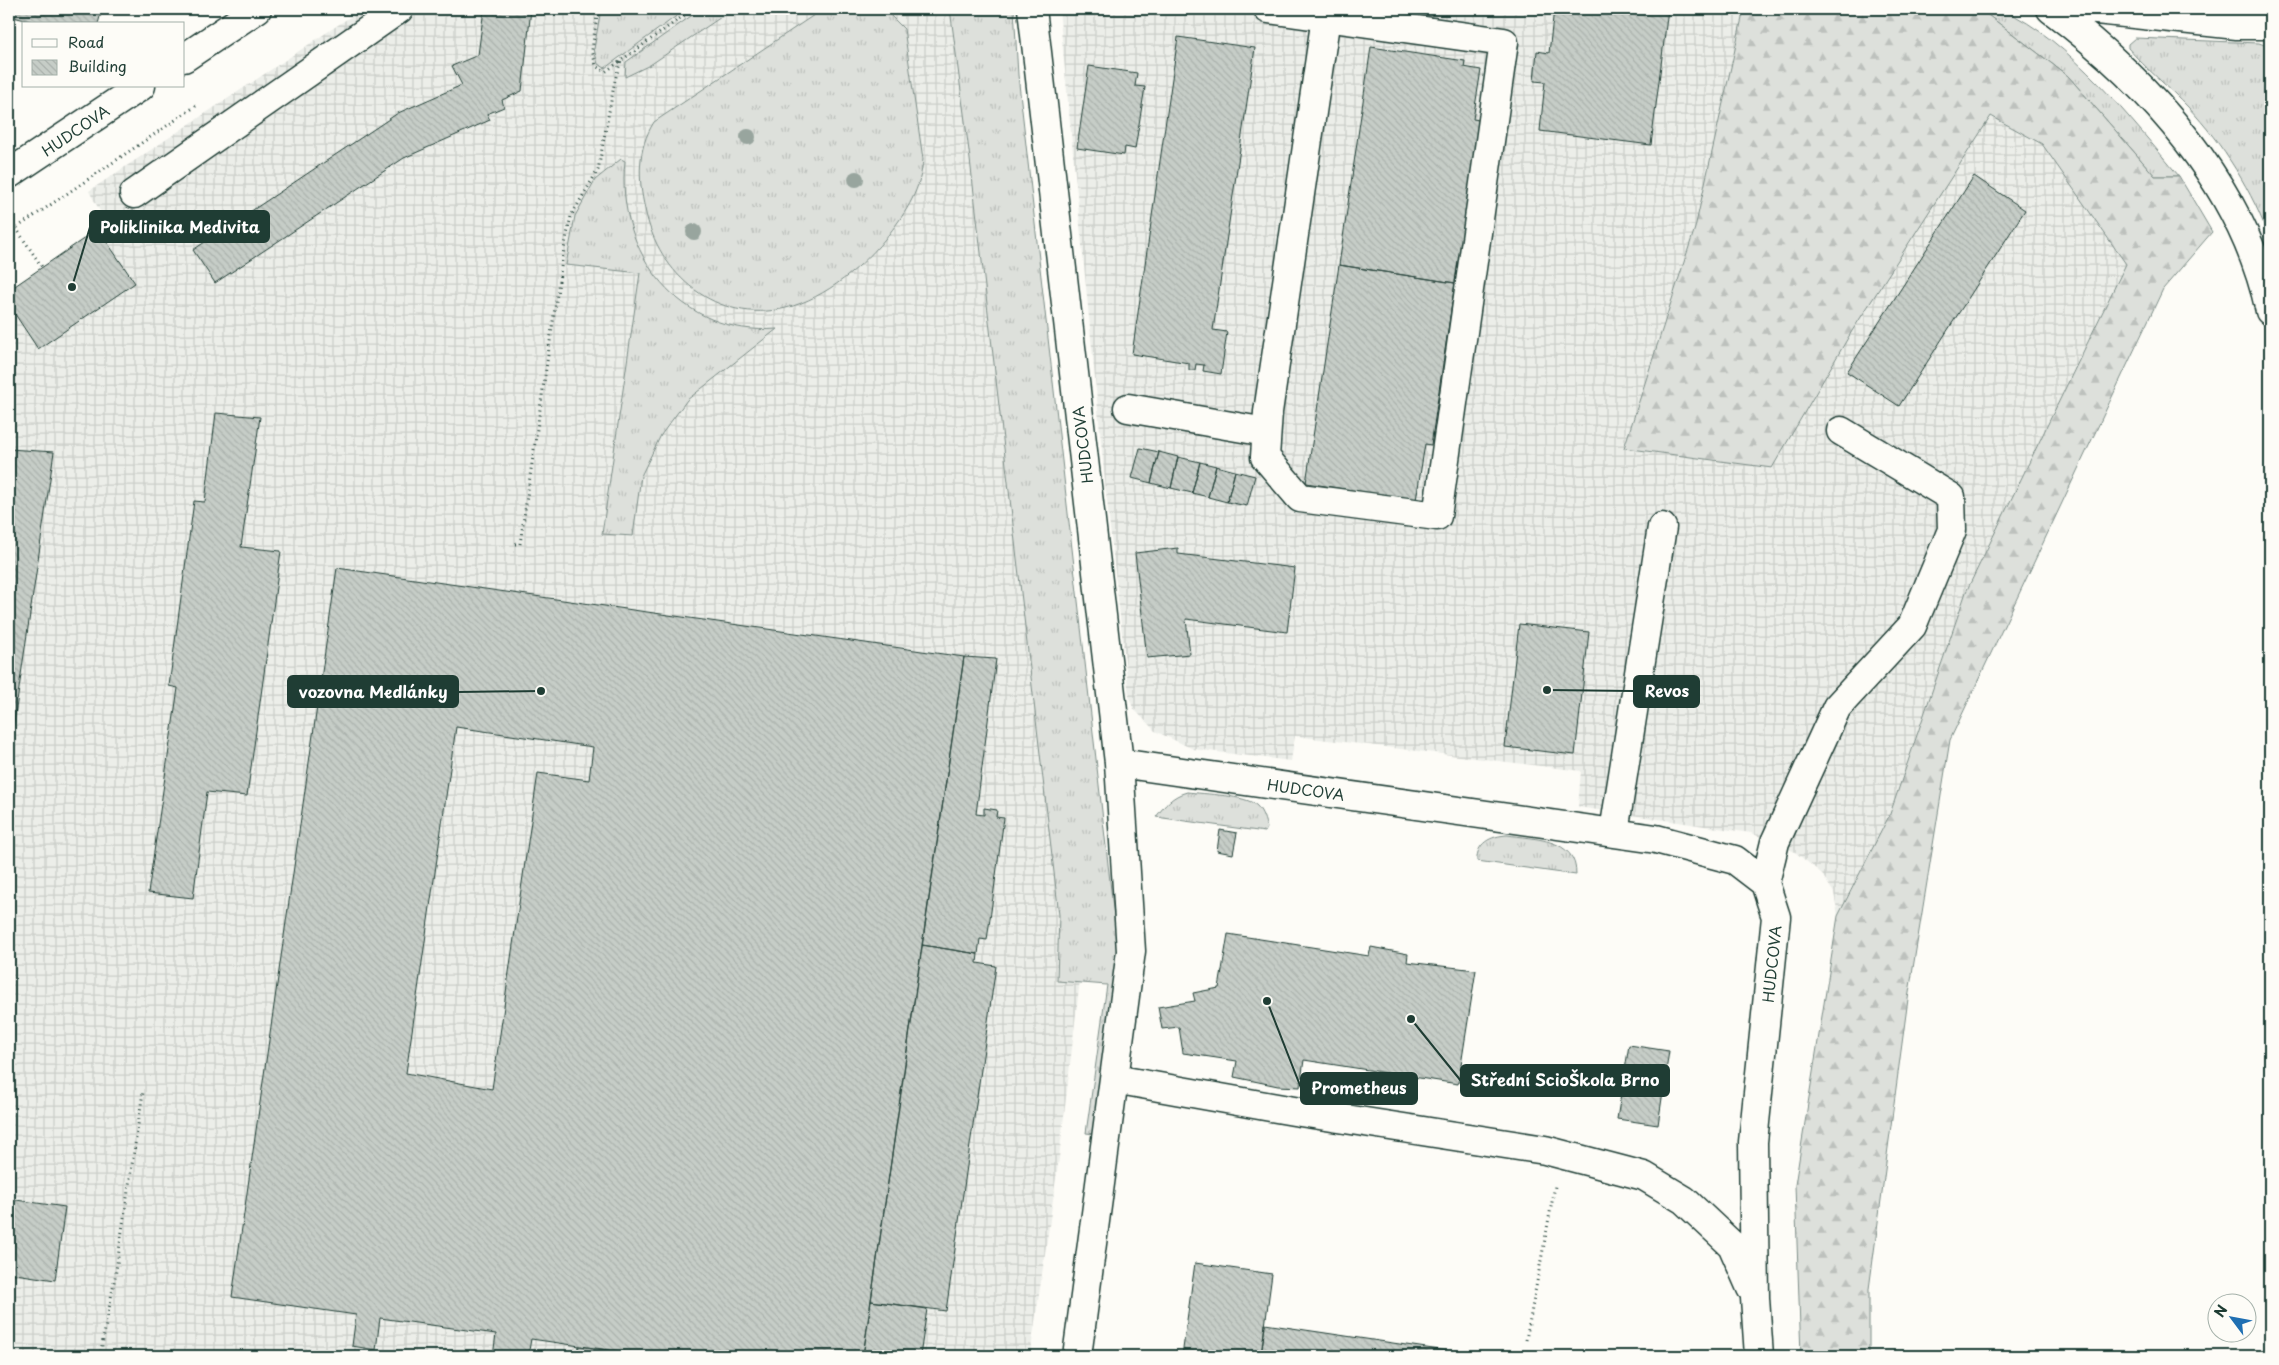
<svg xmlns="http://www.w3.org/2000/svg" width="2279" height="1365" font-family="'Playpen Sans',sans-serif">
<style>
.industrial{fill:url(#industrial-grid)}
.grass{fill:url(#grass-tufts);stroke:#7e8e88}
.forest{fill:url(#forest-firs);stroke:#7e8e88}
.building{fill:url(#building-back-hatch);stroke:#1f3d34;fill-rule:evenodd}
.lines{fill:none;stroke-linecap:round;stroke-linejoin:round}
.minor-casing{stroke:#1f3d34;stroke-width:31}
.highway-casing{stroke:#1f3d34;stroke-width:31}
.path{stroke:#1f3d34;stroke-width:3;stroke-dasharray:1 4;stroke-linecap:butt}
.minor{stroke:#fdfcf7;stroke-width:28}
.highway{stroke:#fdfcf7;stroke-width:28}
.tree{fill:#98a59e}
.labels{text-anchor:middle;dominant-baseline:central;stroke-width:4.5;stroke-linejoin:round;paint-order:stroke}
.street-label{font-size:15px;fill:#1f3d34;stroke:#fdfcf7}
.leader{fill:none;stroke:#1f3d34;stroke-width:2}
.callout-dot{fill:#1f3d34;stroke:#fdfcf7;stroke-width:2}
.callout{fill:#1f3d34;stroke:#1f3d34;stroke-width:2}
.callout-label{font-size:16px;text-anchor:middle;font-weight:bold;fill:#fff}
</style>
<defs>
<pattern id="industrial-grid" width="8" height="8" patternUnits="userSpaceOnUse" patternTransform="scale(1.25)"><rect width="8" height="8" fill="#eceee9"/><path d="M0 4h8M4 0v8" fill="none" stroke="#cacdc8"/></pattern>
<pattern id="grass-tufts" width="24" height="20" patternUnits="userSpaceOnUse" patternTransform="scale(1.25)"><rect width="24" height="20" fill="#dde0db"/><path d="M3 7l-1-3M5 7V3M7 7l1-3M15 17l-1-3M17 17v-4M19 17l1-3" fill="none" stroke="#bdc1bd"/></pattern>
<pattern id="forest-firs" width="22" height="20" patternUnits="userSpaceOnUse" patternTransform="scale(1.25)"><rect width="22" height="20" fill="#dde0db"/><path d="M5 1l3.5 6h-7zM16 11l3.5 6h-7z" fill="#bdc1bd"/></pattern>
<pattern id="building-back-hatch" width="6" height="6" patternUnits="userSpaceOnUse" patternTransform="scale(1.25)"><rect width="6" height="6" fill="#c6cdc7"/><path d="M-1 5l2 2M0 0l6 6M5-1l2 2" fill="none" stroke="#aab1ac"/></pattern>
</defs>
<rect width="100%" height="100%" fill="#fdfcf7"/>
<filter id="ink" filterUnits="userSpaceOnUse"><feTurbulence type="fractalNoise" baseFrequency=".02" numOctaves="2"/><feDisplacementMap in="SourceGraphic" scale="10" xChannelSelector="R" yChannelSelector="G"/><feConvolveMatrix kernelMatrix="1 2 1 2 8 2 1 2 1" color-interpolation-filters="sRGB"/></filter>
<g filter="url(#ink)">
<!-- industrial -->
<path class="industrial" d="M362,9h636l92,886 -31,263 -29,198h-1021v-1066l98,-66 -18,-33z
M1059,9h734l249,135 84,120 -160,328 -76,222 -52,102 -4,-23 -13,-20 -26,-21 -44,-19 -173,-26 3,-36 -286,-35 -4,25 -98,-12 -38,-18 -22,-23 -4,-12 -23,-204z"/>
<!-- grass -->
<path class="grass" d="M601,9h85l-81,59 -7,-4 -4,-15z
M701,9h32l-83,56 -25,12 1,-15z
M823,9h61l20,20 19,130c-2,30 -16,52 -34,75 -24,31 -63,64 -103,74 -69,17 -128,-33 -141,-99 -7,-30 -8,-60 9,-87z
M950,9h64l4,66 103,903 -18,157 -17,-2 21,-148 -50,-4 2,-66 -90,-764z
M1980,9c7,0 17,-2 23,1 66,29 130,112 176,166h-24l-87,-100z
M2135,38l124,5 11,4v193c-17,-48 -47,-96 -82,-133 -19,-20 -42,-38 -60,-59v-4z
M621,159l4,2c-10,92 56,176 152,168l-90,71 -26,35 -20,41 -8,60 -31,-2 38,-261 -74,-8 9,-49 20,-36z
M1187,792c16,2 60,3 70,14 6,6 8,15 10,22l-2,4 -109,-15c9,-12 16,-21 31,-25z
M1507,835c27,4 70,3 69,40l-99,-14c-1,-18 14,-25 30,-26z"/>
<!-- forest -->
<path class="forest" d="M1744,9h236l88,67 87,100h24l33,56 -49,57 -213,451 -42,259 -39,290v67h-68l-6,-171 43,-269 52,-102 76,-222 160,-328 -84,-120 -51,-28 -139,215 -80,137 -148,-20 71,-220z"/>
<!-- building -->
<path class="building" d="M15,9h87l-4,15h-56l-29,-7z
M484,9h47l-9,82 -20,9 2,7 -17,7 3,6 -86,38 -189,125 -22,-33 205,-137 64,-28 -10,-19 26,-11z
M1554,9h114l-17,136 -111,-14 5,-49 -11,-1 3,-30 12,2z
M1178,37l77,11 -42,282 14,2 -6,42 -18,-3 1,-6 -8,-1 -1,6h-6v-7l-57,-9z
M1371,47l94,14 -1,6 17,3 -8,49 6,1 -24,163 -116,-18z
M1089,66l48,7 -2,13 10,1 -10,62 -10,-2 -1,8 -47,-7z
M1974,176l51,34 -126,196 -52,-34z
M98,229l37,54 -97,66 -29,-44v-15z
M1339,265l116,18 -24,162 -6,-1 -9,56 -110,-17z
M216,413l44,4 -19,130 40,4 -34,245 -40,-4 -14,106 -45,-5 30,-205 -9,-2 25,-185 11,1z
M1140,448l19,4 -8,31 -19,-5z
M9,449l45,3 -45,304z
M1159,452l19,5 -7,31 -20,-5z
M1178,457l22,5 -8,31 -21,-5z
M1200,462l16,4 -8,31 -16,-4z
M1216,466l19,5 -8,31 -19,-5z
M1235,471l20,5 -8,30 -20,-4z
M1178,548v6l117,14 -8,64 -101,-13 4,35 -43,4 -12,-105z
M337,568l627,89 -101,699h-213l-119,-17 -3,17h-35l3,-22 -116,-16 -4,32 -24,-4 4,-31 -124,-18zM456,727l137,20 -4,33 -51,-7 -46,316 -86,-16z
M1519,624l70,8 -14,123 -70,-8z
M964,657l32,2 -20,155 8,1v-7l13,2 -1,7 8,1 -17,122 -7,-1 -2,15 -56,-9z
M1220,830l17,3 -4,21 -16,-3z
M1228,934l141,22 2,-9 37,7 -1,8 69,8 -18,114 -154,-24 -4,27 -22,-1 -44,-9 3,-16 -54,-8 -4,-26 -17,2 -4,-22 37,-6 -2,-8 26,-5z
M922,945l56,9 -1,9 19,3 -50,345 -75,-10z
M1629,1045l40,6 -11,74 -41,-6z
M9,1199l56,8 -10,73 -46,-7z
M1195,1263l77,11 -11,82h-79z
M871,1301l56,8 -7,47h-57z
M1265,1324l215,32h-219z
M579,1346l71,10h-73z"/>
<g class="lines">
<!-- minor casing -->
<g class="minor-casing">
<path id="minor" d="M1032,9l87,754 537,76 79,21 30,23 11,34 -23,225 2,156 4,58
M1268,9l236,33 -67,474 -137,-18 -35,-41 3,-45 58,-395
M184,58l73,-49
M9,174l132,-88
M134,194l265,-185
M1128,408l138,24
M1614,832l48,-305
M1765,883l10,-41 62,-135 75,-81 40,-96 -1,-33 -110,-66
M1114,1079l180,32 251,39 99,26 40,24 48,45 19,43
M1077,1356l54,-405 -12,-188"/>
</g>
<!-- highway casing -->
<g class="highway-casing">
<path id="highway" d="M2051,9c100,75 192,177 219,302
M2087,9l150,16h33"/>
</g>
<!-- path -->
<path class="path" d="M598,9l-6,41 4,16 9,6 88,-63
M16,228l26,39
M9,233l190,-129
M515,544h5l43,-290 8,-38 27,-46 17,-90 6,-20
M1526,1340l29,-154
M100,1356l15,-79 28,-185"/>
<!-- minor -->
<use href="#minor" class="minor"/>
<!-- highway -->
<use href="#highway" class="highway"/>
</g>
<!-- trees -->
<g class="tree">
<circle cx="748" cy="137" r="8"/>
<circle cx="856" cy="179" r="8"/>
<circle cx="694" cy="232" r="8"/>
</g>
</g>
<g class="labels">
<!-- street labels -->
<g class="street-label">
<text transform="translate(75 130) rotate(-34)">HUDCOVA</text>
<text transform="translate(1082 445) rotate(-97)">HUDCOVA</text>
<text transform="translate(1306 789) rotate(8)">HUDCOVA</text>
<text transform="translate(1771 964) rotate(-84)">HUDCOVA</text>
</g>
</g>
<!-- callouts -->
<path class="leader" d="M72 287L90 227M1547 690L1634 691M541 691L458 692M1411 1019L1461 1081M1267 1001L1301 1088"/>
<g class="callout-dot">
<circle cx="72" cy="287" r="5"/>
<circle cx="1547" cy="690" r="5"/>
<circle cx="541" cy="691" r="5"/>
<circle cx="1411" cy="1019" r="5"/>
<circle cx="1267" cy="1001" r="5"/>
</g>
<g class="callout">
<rect x="90" y="211" width="179" height="31" rx="5"/>
<rect x="1634" y="676" width="65" height="31" rx="5"/>
<rect x="288" y="676" width="170" height="31" rx="5"/>
<rect x="1461" y="1065" width="208" height="31" rx="5"/>
<rect x="1301" y="1073" width="116" height="31" rx="5"/>
</g>
<g class="callout-label">
<text x="180" y="233">Poliklinika Medivita</text>
<text x="1667" y="697">Revos</text>
<text x="373" y="698">vozovna Medlánky</text>
<text x="1565" y="1086">Střední ScioŠkola Brno</text>
<text x="1359" y="1094">Prometheus</text>
</g>
<!-- margin -->
<rect width="2279" height="1365" fill="none" stroke="#fdfcf7" stroke-width="30"/>
<rect x="15" y="15" width="2249" height="1335" fill="none" stroke="#1f3d34" stroke-width="2" filter="url(#ink)"/>
<!-- legend -->
<rect x="22" y="22" width="162" height="65" fill="#fdfcf7" stroke="#a4b0a9"/>
<rect x="32" y="39" width="25" height="8" fill="#fdfcf7" stroke="#a4b0a9"/>
<text x="68" y="48" font-size="15" fill="#1f3d34">Road</text>
<rect x="32" y="60" width="25" height="15" fill="url(#building-back-hatch)" stroke="#a4b0a9"/>
<text x="68" y="72" font-size="15" fill="#1f3d34">Building</text>
<!-- north arrow -->
<g transform="translate(2232 1318) rotate(302)"><circle r="24" fill="#fdfcf7" stroke="#a4b0a9"/>
<path d="M0-4L9 19L0 12L-9 19Z" fill="#1f6fb2"/>
<text y="-8" font-size="14" font-weight="bold" text-anchor="middle" fill="#1f3d34">N</text>
</g>
</svg>
